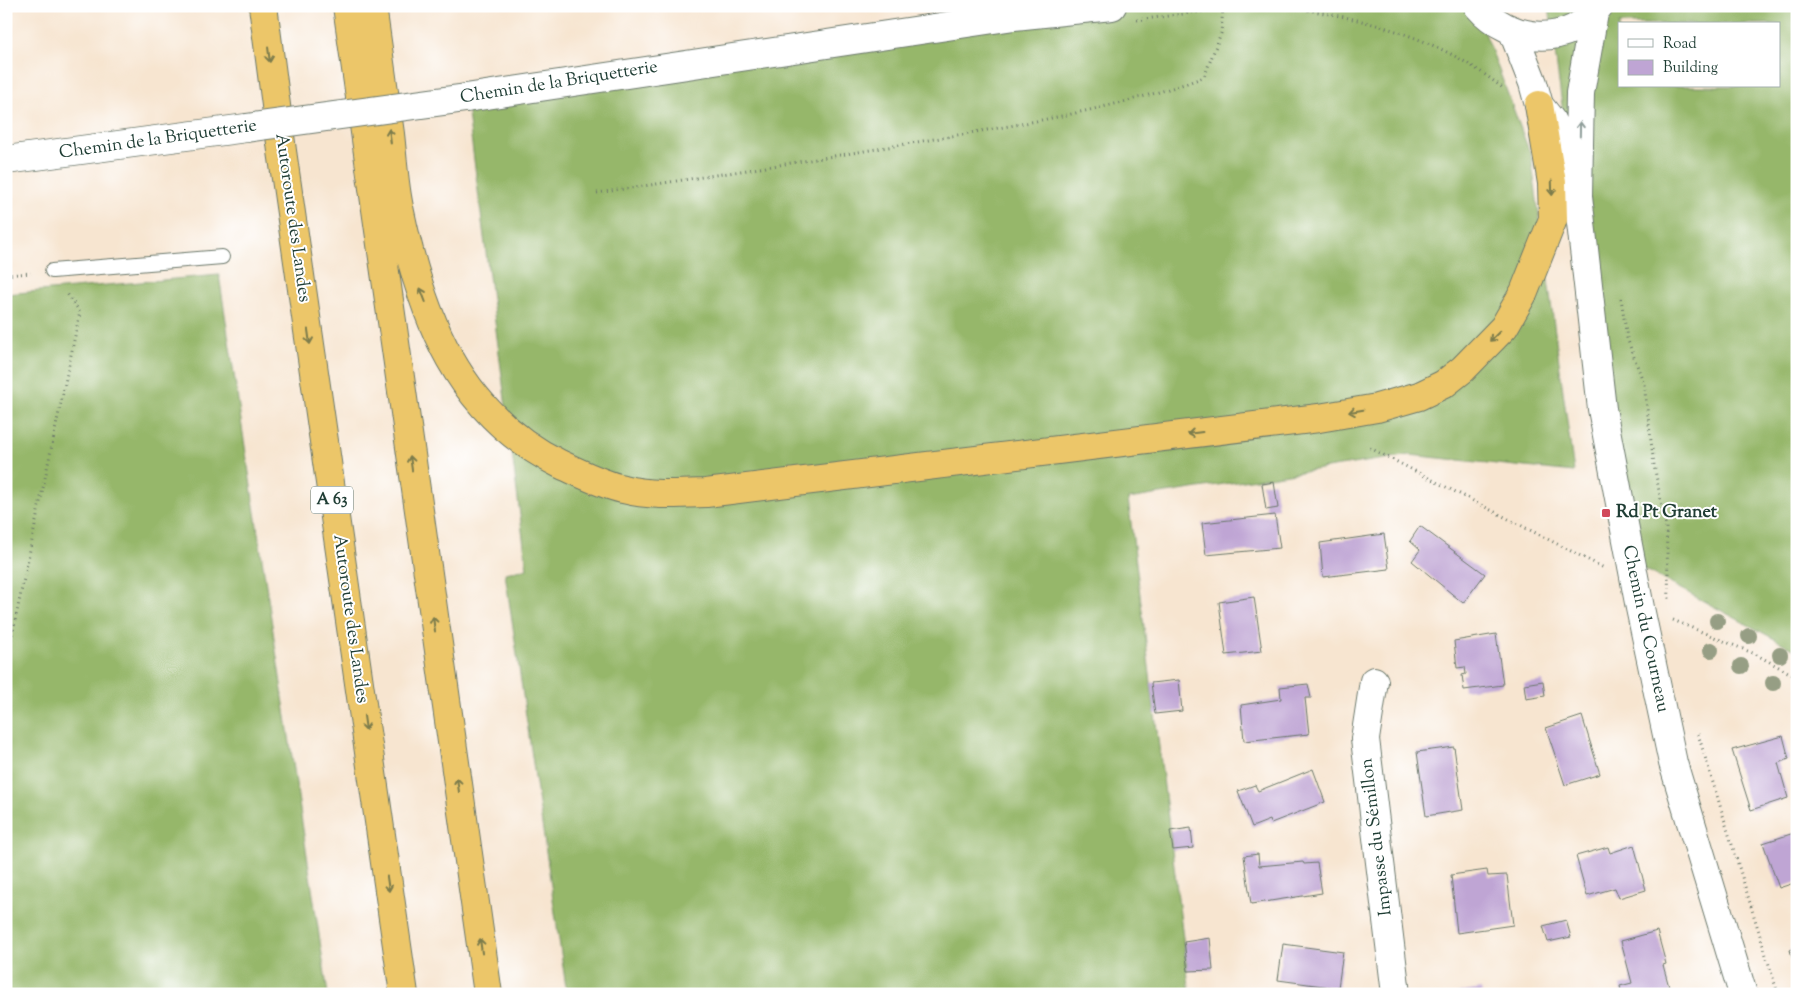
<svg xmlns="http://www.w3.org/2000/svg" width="1803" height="1000" font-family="'Sorts Mill Goudy',serif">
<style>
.forest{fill:#96b76a;stroke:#5a7a4f;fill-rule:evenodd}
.building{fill:#bfa5d4}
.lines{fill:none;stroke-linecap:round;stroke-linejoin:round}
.service-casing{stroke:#6b786b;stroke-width:16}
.minor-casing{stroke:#6b786b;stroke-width:30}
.tertiary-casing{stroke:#6b786b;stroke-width:30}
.motorway-casing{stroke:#6b786b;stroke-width:30}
.path{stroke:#6b786b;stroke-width:3;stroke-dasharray:1 4;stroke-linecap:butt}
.service{stroke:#fff;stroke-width:14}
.minor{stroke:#fff;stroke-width:28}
.tertiary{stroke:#fff;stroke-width:28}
.motorway{stroke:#ecc669;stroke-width:28}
.tertiary-bridge-casing{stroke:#6b786b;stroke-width:30;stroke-linecap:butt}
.tertiary-bridge{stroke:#fff;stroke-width:28}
.tree{fill:#969e84}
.oneway{stroke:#7b7b4c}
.oneway2{stroke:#8f9e9a}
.poi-dot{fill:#d1495b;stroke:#fff;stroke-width:2}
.labels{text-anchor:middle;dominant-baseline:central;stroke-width:4;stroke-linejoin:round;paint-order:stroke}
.shield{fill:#fff;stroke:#627771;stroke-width:1}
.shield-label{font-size:16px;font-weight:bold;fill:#1f3d34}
.street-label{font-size:18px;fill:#1f3d34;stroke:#fff}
.poi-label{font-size:18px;font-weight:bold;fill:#1f3d34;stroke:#fff;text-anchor:start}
</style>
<rect width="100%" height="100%" fill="#fff"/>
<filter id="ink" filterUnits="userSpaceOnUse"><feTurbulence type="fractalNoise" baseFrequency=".02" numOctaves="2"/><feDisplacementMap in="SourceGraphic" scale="10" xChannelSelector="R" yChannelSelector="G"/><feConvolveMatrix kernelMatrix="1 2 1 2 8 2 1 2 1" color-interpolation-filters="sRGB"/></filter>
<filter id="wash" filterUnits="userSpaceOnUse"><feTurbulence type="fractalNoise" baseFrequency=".0096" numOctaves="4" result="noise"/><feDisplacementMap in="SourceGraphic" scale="20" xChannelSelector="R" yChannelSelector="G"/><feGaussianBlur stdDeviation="1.12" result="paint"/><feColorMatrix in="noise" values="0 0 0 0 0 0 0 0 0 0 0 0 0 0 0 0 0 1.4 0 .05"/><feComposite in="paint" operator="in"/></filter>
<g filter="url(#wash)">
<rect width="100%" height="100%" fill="#f7e5d0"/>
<!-- forest -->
<path class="forest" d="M1112,6h363l56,150 43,316 -164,-17 -282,44 62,495h-623l-62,-421 22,-4 -61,-471z
M1549,6h248v645l-176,-94zM1619,24h160v62h-160z
M219,275l109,719h-322v-700z"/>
<g id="blocks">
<!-- building -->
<path class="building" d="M1274,482l4,26 -12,2 -4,-26z
M1275,515l5,33 -74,7 -4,-32z
M1420,526l65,48 -22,29 -51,-42 8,-11 -10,-9z
M1384,534l5,35 -66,8 -3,-34z
M1254,597l8,54 -36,4 -7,-53z
M1496,634l7,51 -39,5 -2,-15 4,-1 -1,-7 -8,1 -3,-27z
M1179,680l3,31 -27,3 -4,-31z
M1543,681l2,15 -19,3 -2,-15z
M1308,684l3,14h-6l4,36 -65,7 -3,-36 40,-6 -1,-12z
M1582,716l18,58 -35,11 -19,-57z
M1783,736l6,23 -11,4 10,35 -37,12 -19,-60z
M1454,747l9,63 -37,6 -9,-64z
M1313,769l12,33 -54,21 -1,-3 -18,7 -14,-36 17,-6 3,6z
M1191,828l2,20 -20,2 -3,-19z
M1797,832v50l-18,6 -16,-45z
M1634,845l12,45 -27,8 -4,-10 -28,8 -11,-40 32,-9 2,6z
M1258,854l1,12 44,-4 1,2 13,-1 5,30 -71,11 -7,-48z
M1487,870l1,6 19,-1 6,50 -56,8 -6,-58z
M1566,920l5,17 -23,5 -5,-16z
M1657,931l9,33 -3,1 8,29h-49l-2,-8 12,-3 -11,-42z
M1210,938l3,32 -25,1 -4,-29z
M1283,944l60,8 -5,36 -60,-8z
M1797,947v24h-1l-6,-21z
M1481,989l1,5h-25v-1z"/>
</g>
</g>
<g filter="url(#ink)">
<use href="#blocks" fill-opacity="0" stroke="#6b786b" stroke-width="1"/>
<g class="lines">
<!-- service casing -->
<g class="service-casing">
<path id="service" d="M52,271l170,-14"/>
</g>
<!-- minor casing -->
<g class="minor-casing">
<path id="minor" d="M1374,681l-9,58 31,255"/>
</g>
<!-- tertiary casing -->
<g class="tertiary-casing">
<path id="tertiary" d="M1478,6c31,36 91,43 121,0
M1594,13l-14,80 -2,103 24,213 38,199 33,155 70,231
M1513,32l20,51 6,22 12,15 10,21 11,34
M466,98l548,-82 98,-10
M6,160l240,-32"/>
</g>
<!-- motorway casing -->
<g class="motorway-casing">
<path id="motorway" d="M263,6l19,145 122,843
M347,6l141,988
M372,6c6,43 12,85 18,128 3,26 4,53 10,78 22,105 58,202 160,252 20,9 41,20 63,25 27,7 56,5 83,4l613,-75 58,-10 42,-12 25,-12 19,-15 41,-42 20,-35 29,-73 -1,-36 -13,-78"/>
</g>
<!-- path -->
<path class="path" d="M1278,6c81,10 161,30 226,83
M1137,20l108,-14
M597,193c114,-17 229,-35 343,-55 88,-15 180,-30 264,-61l17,-44 2,-26
M6,275l25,-2
M1621,298l6,40 17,46 10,81 12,62 3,72
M1370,448l234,120
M1673,620l82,34 42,23
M6,664l74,-352 -14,-20
M1698,734l80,260"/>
<!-- service -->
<use href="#service" class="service"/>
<!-- minor -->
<use href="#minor" class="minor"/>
<!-- tertiary -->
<use href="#tertiary" class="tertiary"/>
<!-- motorway -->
<use href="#motorway" class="motorway"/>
<!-- tertiary-bridge casing -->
<g class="tertiary-bridge-casing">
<path id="tertiary-bridge" d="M246,128l220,-30"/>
</g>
<!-- tertiary-bridge -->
<use href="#tertiary-bridge" class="tertiary-bridge"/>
</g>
<!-- trees -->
<g class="tree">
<circle cx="1717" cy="621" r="8"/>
<circle cx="1749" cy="636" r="8"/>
<circle cx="1711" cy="650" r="8"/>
<circle cx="1780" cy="655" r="8"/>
<circle cx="1741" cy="666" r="8"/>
<circle cx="1773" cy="683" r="8"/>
</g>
<!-- one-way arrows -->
<defs><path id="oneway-shaft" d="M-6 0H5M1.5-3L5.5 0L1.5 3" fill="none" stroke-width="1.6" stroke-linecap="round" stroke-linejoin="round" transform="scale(1.25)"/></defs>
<g class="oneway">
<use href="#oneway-shaft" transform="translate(269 55) rotate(83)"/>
<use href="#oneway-shaft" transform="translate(390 136) rotate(-97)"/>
<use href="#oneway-shaft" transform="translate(1552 188) rotate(88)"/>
<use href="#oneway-shaft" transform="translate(423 295) rotate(-111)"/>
<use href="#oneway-shaft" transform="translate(1495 336) rotate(135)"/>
<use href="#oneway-shaft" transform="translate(309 337) rotate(82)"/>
<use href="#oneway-shaft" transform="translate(1356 411) rotate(170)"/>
<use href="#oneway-shaft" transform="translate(1195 433) rotate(173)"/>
<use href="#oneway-shaft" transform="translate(411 463) rotate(-98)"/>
<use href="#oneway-shaft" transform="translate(434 624) rotate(-98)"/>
<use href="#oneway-shaft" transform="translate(365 723) rotate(82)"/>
<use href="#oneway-shaft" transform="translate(458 785) rotate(-98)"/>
<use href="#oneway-shaft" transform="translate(388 884) rotate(82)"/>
<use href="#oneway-shaft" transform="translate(481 946) rotate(-98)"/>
</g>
<use class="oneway2" href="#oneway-shaft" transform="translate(1580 129) rotate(-89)"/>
</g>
<!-- markers -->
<rect class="poi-dot" x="1601" y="508" width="10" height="10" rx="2.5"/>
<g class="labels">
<!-- shield labels -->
<rect class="shield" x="311" y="486.5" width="42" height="27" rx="4"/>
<g class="shield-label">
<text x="332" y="500">A 63</text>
</g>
<!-- street labels -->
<g class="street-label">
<text transform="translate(559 83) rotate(-9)">Chemin de la Briquetterie</text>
<text transform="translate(158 140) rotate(-8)">Chemin de la Briquetterie</text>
<text transform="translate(292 218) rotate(82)">Autoroute des Landes</text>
<text transform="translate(350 619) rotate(82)">Autoroute des Landes</text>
<text transform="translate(1645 629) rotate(78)">Chemin du Courneau</text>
<text transform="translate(1377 837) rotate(-97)">Impasse du Sémillon</text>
</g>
<!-- poi labels -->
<g class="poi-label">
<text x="1616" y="513">Rd Pt Granet</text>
</g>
</g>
<!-- margin -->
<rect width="1803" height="1000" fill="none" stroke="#fff" stroke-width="25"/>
<!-- legend -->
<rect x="1618" y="22" width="162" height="65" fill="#ffffff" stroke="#a5b1ae"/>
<rect x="1628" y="39" width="25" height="8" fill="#ffffff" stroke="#a5b1ae"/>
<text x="1663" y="48" font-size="15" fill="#1f3d34">Road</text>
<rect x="1628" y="60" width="25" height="15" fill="#bfa5d4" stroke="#a5b1ae"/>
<text x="1663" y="72" font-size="15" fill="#1f3d34">Building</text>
</svg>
